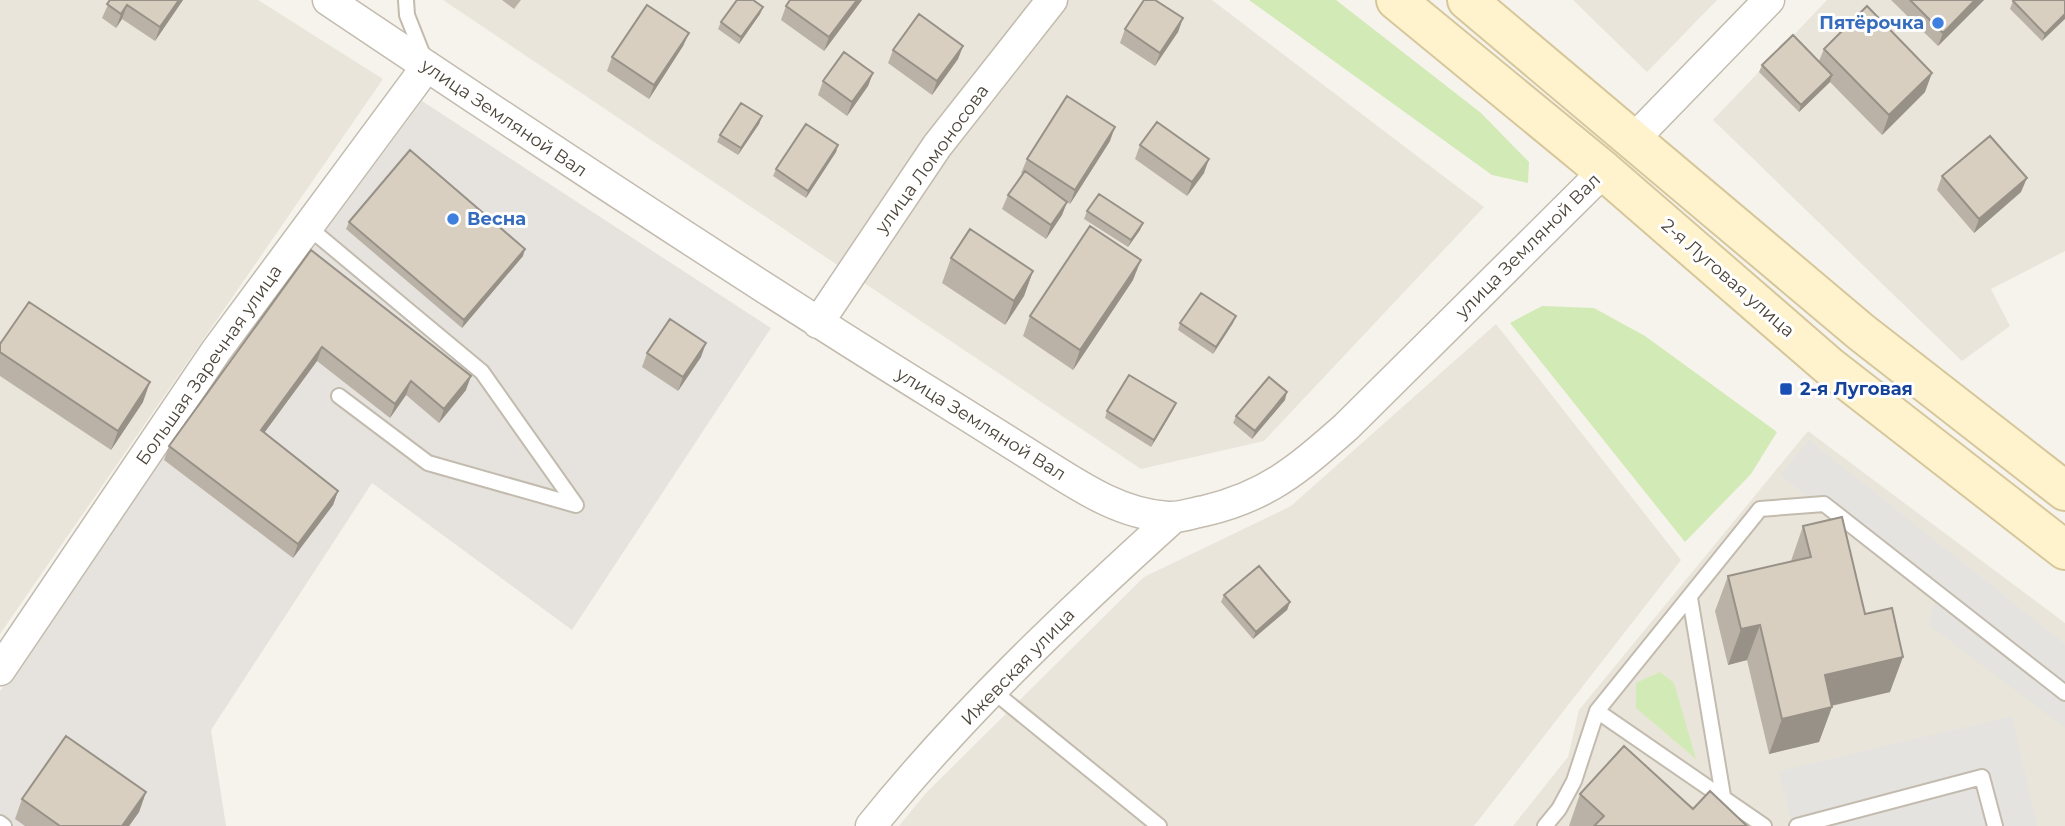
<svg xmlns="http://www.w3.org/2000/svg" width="2065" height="826" font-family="Montserrat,sans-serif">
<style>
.residential{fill:#eae5da}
.industrial{fill:#e6e2dd}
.green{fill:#d2eab5}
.parking{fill:#e5e3e0}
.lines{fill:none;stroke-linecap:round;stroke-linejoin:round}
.lane-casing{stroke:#c2bbae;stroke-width:18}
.street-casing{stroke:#c2bbae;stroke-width:33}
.secondary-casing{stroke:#d6c79b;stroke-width:42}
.lane{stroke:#fff;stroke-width:14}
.street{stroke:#fff;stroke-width:30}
.secondary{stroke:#fff3cd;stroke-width:38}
.wall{fill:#bab2a6}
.shaded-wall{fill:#979187}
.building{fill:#d8cfc1;stroke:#979187;stroke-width:2}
.shop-dot{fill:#3f7fe0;stroke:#fff;stroke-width:2.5}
.transit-dot{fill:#1a4fb4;stroke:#fff;stroke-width:2.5}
.labels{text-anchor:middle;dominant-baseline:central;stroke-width:6;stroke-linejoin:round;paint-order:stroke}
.shop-label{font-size:18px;font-weight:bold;fill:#366cbe;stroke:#fff;text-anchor:end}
.street-label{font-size:18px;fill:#4b4439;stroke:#fff}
.transit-label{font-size:18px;font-weight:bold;fill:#164399;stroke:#fff;text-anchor:start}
</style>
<rect width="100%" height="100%" fill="#f6f3ec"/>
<!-- residential -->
<path class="residential" d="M0,0h258l125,79 -383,555z
M443,0h769l272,207 -220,234 -123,28z
M1573,0h144l-70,72z
M1827,0h238v251l-74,38 19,37 -48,35 -249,-241z
M1496,324l185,236 -207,266h-575l27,-33 218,-216 147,-71z
M1808,431l257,192v203h-552l55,-69 11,-47z"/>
<!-- industrial -->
<path class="industrial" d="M422,101l349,227 -199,302 -200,-147 -161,247 15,96h-226v-135l92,-137 153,-215z"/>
<!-- green -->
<path class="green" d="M1249,0h87l145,113 48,49 -1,21 -36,-8z
M1542,306l52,2 51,28 132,96 -26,42 -66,68 -175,-219z
M1660,672l14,11 22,76 -60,-51v-25z"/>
<!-- parking -->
<path class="parking" d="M1809,440l256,204v84l-138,-104 10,-26 -157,-123z
M2012,716l25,110h-245l-13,-55z"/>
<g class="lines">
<!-- lane casing -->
<g class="lane-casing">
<path id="lane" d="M406,0l1,15 17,43
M308,227l174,145 94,133 -148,-42 -89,-67
M1690,598l33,198
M993,691l166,135
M1597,711l167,115
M0,823l4,3
M1545,826l14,-17 15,-28 23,-70 163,-202 64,-5 241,189
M1797,826l185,-49 13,49"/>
</g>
<!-- street casing -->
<g class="street-casing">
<path id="street" d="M328,0c201,135 403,269 608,396 33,21 65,41 97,61 42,26 84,57 135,60 12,1 24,-4 36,-6 64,-15 94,-42 142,-84l258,-256
M1634,139l135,-139
M818,323l119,-177 115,-146
M0,670l216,-319 211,-285
M871,826c90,-112 196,-212 302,-308"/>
</g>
<!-- secondary casing -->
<g class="secondary-casing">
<path id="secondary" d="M1396,0l208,171 226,196 235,183
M1467,0l394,332 204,159"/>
</g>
<!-- lane -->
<use href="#lane" class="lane"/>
<!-- street -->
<use href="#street" class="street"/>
<!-- secondary -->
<use href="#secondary" class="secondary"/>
</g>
<!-- wall -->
<path class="wall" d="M110,0h73l-28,41 -33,-22 -6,9 -14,-10z
M502,0h19l-7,9z
M862,0l-38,51 -43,-31 5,-14z
M1891,0h93l-46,46z
M2065,0l-23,41 -32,-32 3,-8z
M763,7l-3,7 -21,30 -21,-15 3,-7z
M1183,18l-5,14 -23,34 -35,-23 5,-14z
M689,33l-6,13 -34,53 -42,-28 5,-14z
M963,46l-5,13 -26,36 -44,-32 5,-13z
M1824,49l101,43 -43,43 -52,-53 -31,30 -40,-40 3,-7 57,-4z
M873,73l-5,13 -21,30 -29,-21 5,-14z
M762,116l-3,8 -21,31 -21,-13 3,-7z
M1110,141l-40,63 -3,-2 -5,13 -16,24 -44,-30 6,-14 15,-21 -2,-1 6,-14z
M838,145l-2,7 -30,46 -33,-22 3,-7z
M1140,145l64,28 -17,23 -52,-37z
M1942,176l79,16 -47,41 -37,-43z
M1087,211l56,12 -3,7 -12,17 -44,-28z
M349,222l174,34 -61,72 -116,-99z
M311,250l155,140 -27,33 -33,-28 -16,23 -73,-57 -53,72 74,58 -5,14 -40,53 -129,-98 5,-14z
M951,258l82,13 -9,25 -19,29 -63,-42z
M1133,280l-60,90 -50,-34 7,-20z
M1180,323h53l-20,31 -35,-24z
M0,344l143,58 -32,48 -111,-74z
M647,353l54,4 -23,34 -36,-24z
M1285,400l-33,39 -19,-16 3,-7z
M1176,403l-3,7 -22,37 -46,-29 2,-7z
M1803,526l62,88 25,78 -58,14 -13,36 -50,12 -22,-94 -19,5 -13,-54 13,-35 63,-15z
M1224,595l66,7 -3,8 -34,29 -32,-37z
M146,792l-7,20 -10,14h-104l-10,-7 7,-20z
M1580,794l113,15 54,17h-178z"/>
<!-- shaded-wall -->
<path class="shaded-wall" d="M179,0h4l-28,41 5,-14z
M857,0h5l-38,51 5,-14z
M1975,0h9l-46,46 5,-13z
M127,5l-5,14 -6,9 5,-14z
M763,7l-3,7 -21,30 2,-7z
M2065,14v5l-23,22 3,-7z
M1183,18l-5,14 -23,34 5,-13z
M689,33l-6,13 -34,53 5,-14z
M963,46l-5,13 -26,36 5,-14z
M873,73l-5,13 -21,30 5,-14z
M1932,73l-7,19 -43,43 7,-20z
M1832,75l-2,7 -31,30 2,-7z
M762,116l-3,8 -21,31 3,-7z
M1115,127l-5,14 -40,63 5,-14z
M838,145l-2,7 -30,46 2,-7z
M1209,159l-5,14 -17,23 5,-14z
M2027,178l-6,14 -47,41 5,-14z
M1067,202l-5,13 -16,24 5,-14z
M1143,223l-3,7 -12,17 3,-7z
M525,249l-2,7 -61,72 2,-8z
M1141,260l-8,20 -60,90 7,-20z
M1033,271l-9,25 -19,29 9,-24z
M1236,316l-3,7 -20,31 3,-7z
M706,343l-5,14 -23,34 5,-14z
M322,347l-5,14 -61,83 5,-14z
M471,376l-5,14 -27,33 5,-14z
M411,381l-5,14 -16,23 5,-14z
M150,382l-7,20 -32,48 7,-19z
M1287,392l-2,8 -33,39 3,-8z
M1176,403l-3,7 -22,37 3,-7z
M338,491l-5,14 -40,53 5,-14z
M1290,602l-3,8 -34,29 3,-7z
M1760,625l-13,35 -19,5 13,-36z
M1903,657l-13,35 -78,18 13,-35z
M1832,707l-13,35 -50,12 13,-35z
M146,792l-7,20 -10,14h-7z"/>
<!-- building -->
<path class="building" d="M110,0h69l-19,27 -33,-22 -6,9 -14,-10z
M737,0h16l10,7 -22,30 -20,-15z
M790,0h67l-28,37 -43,-31z
M1144,0h11l28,18 -23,35 -35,-24z
M1910,0h65l-32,33z
M2014,0h51v14l-20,20 -32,-33z
M647,5l42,28 -35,52 -42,-28z
M1867,6l65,67 -43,42 -65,-66z
M919,14l44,32 -26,35 -44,-31z
M1793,35l39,40 -31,30 -39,-40z
M844,52l29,21 -21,29 -29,-21z
M1067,96l48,31 -40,63 -48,-31z
M741,103l21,13 -21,32 -21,-13z
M1157,122l52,37 -17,23 -52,-37z
M806,124l32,21 -30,46 -32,-22z
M1990,136l37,42 -48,41 -37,-43z
M410,150l115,99 -61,71 -115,-98z
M1025,171l42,31 -16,23 -43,-30z
M1099,194l44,29 -12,17 -44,-29z
M1090,226l51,34 -61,90 -50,-34z
M970,229l63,42 -19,30 -63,-43z
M311,250l160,126 -27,33 -33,-28 -16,23 -73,-57 -61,83 77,61 -40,53 -129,-98z
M1201,293l35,23 -20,31 -36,-24z
M29,302l121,80 -32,49 -118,-79v-8z
M670,319l36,24 -23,34 -36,-24z
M1129,375l47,28 -22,37 -47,-29z
M1269,377l18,15 -32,39 -19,-15z
M1842,517l23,97 27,-6 11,49 -78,18 7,32 -50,12 -22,-94 -19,4 -13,-53 83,-19 -8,-31z
M1259,566l31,36 -34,30 -32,-37z
M66,736l80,56 -24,34h-62l-38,-27z
M1624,746l69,63 17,-18 37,35h-153l10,-10 -24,-22z"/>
<!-- markers -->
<g class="shop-dot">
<circle cx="1938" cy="23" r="7"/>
<circle cx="453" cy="219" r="7"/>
</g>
<rect class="transit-dot" x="1779" y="382" width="14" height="14" rx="3.5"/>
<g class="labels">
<!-- shop labels -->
<g class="shop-label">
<text x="1924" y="23">Пятёрочка</text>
<text x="467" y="219" text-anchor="start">Весна</text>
</g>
<!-- street labels -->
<g class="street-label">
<text transform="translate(504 118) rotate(34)">улица Земляной Вал</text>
<text transform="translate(932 159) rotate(-54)">улица Ломоносова</text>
<text transform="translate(1528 246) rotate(-45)">улица Земляной Вал</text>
<text transform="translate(1728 278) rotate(41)">2-я Луговая улица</text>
<text transform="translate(209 365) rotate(-55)">Большая Заречная улица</text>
<text transform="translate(981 424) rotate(32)">улица Земляной Вал</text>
<text transform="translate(1018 667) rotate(-46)">Ижевская улица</text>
</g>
<!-- transit labels -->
<g class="transit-label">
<text x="1800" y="389">2-я Луговая</text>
</g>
</g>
</svg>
